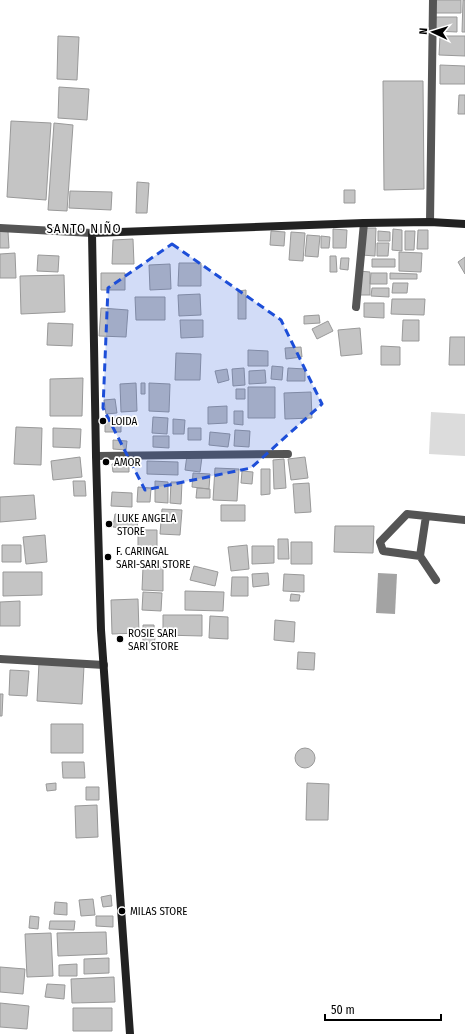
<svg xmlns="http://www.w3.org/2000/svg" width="465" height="1034" font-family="'Fira Sans Condensed',sans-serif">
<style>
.green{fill:#dcdcdc}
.water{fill:#a3a3a3}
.building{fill:#c4c4c4;stroke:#999}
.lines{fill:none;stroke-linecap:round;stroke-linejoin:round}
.lane{stroke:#555;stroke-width:8}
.street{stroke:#555;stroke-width:8}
.secondary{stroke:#222;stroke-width:8}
.marked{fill:#1d4ed8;fill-opacity:0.2;stroke:#1d4ed8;stroke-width:3;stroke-dasharray:8 5;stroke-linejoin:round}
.poi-dot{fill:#000;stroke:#fff;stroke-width:1.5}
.labels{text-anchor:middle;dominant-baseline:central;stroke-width:3.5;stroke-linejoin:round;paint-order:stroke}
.poi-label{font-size:11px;fill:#000;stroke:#fff;text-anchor:start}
.quarter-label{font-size:13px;letter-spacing:1px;fill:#000;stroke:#fff}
</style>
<rect width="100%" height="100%" fill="#fff"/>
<!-- green -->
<path class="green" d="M431,412l34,2v42l-36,-2z"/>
<!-- water -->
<path class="water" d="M378,573l19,1 -2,40 -19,-1z"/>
<!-- building -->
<path class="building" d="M435,0h26v13h-26z
M463,0h2v32h-3z
M436,17h21v15l-22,-1z
M58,36l21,1 -2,43 -20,-1z
M440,36h25v20l-26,-1z
M440,65l25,1v18h-25z
M383,81h40l1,108 -40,1z
M59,87l30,2 -2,31 -29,-2z
M459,95h6v19h-7z
M11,121l40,2 -5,77 -39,-3z
M54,123l19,2 -6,86 -19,-1z
M137,182l12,1 -2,30h-11z
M344,190h11v13h-11z
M70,191l42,1 -1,18 -42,-2z
M362,228h14l-1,28 -13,-1z
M333,229l14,1 -1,18h-13z
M393,229l9,1v21l-10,-1z
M418,230h10v19h-11z
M0,231h8l1,17h-9z
M271,231l14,1 -1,14 -14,-1z
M378,231l12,1v9h-12z
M405,231h10l-1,19h-9z
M291,232l14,1 -2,28 -14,-1z
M307,235l13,1 -2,21 -13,-1z
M321,236l9,1 -1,11h-8z
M133,239l1,25h-22l1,-24z
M377,243h12l-1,13h-11z
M399,252l23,1 -1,19 -22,-1z
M15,253l1,25h-16v-24z
M38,255l21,1 -1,16 -21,-1z
M330,256h6l1,16h-7z
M465,257v17l-7,-12z
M341,258h8l-1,12 -8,-1z
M372,259h23v8h-23z
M179,263h22v23h-23z
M170,264l1,25 -21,1 -1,-25z
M359,271l11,1v23h-11z
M101,273h24v17h-24z
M371,273h16v11h-17z
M390,273l27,1v5h-27z
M64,275l1,37 -44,2 -1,-38z
M393,283h15l-1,10h-15z
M372,288h17v9l-18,-1z
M246,290v29h-8v-28z
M200,294l1,21 -22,1 -1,-21z
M135,297h30v23h-29z
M392,299h33l-1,16 -33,-1z
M364,303h20v15l-20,-1z
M101,308l27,2 -2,27 -27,-1z
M319,315l1,8 -16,1v-8z
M180,320h23v17l-22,1z
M403,320h16v21h-17z
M328,321l5,10 -16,8 -5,-10z
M48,323l25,1 -1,22 -25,-1z
M360,328l2,26 -21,2 -3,-26z
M450,337h15v28h-16z
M381,346l19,1v18h-19z
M301,347l1,10 -16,2 -1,-11z
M248,350l20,1v15h-20z
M176,353l25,1 -1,26h-25z
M272,366l11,1 -1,13 -11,-1z
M244,368l1,17 -12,1 -1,-17z
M288,368l17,1v12h-18z
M227,369l2,11 -11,3 -3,-12z
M265,370l1,13 -17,1v-13z
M83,378l-1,38h-32v-37z
M136,383l1,28 -16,1 -1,-28z
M141,383h4v11h-4z
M149,383l21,1 -1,28 -20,-1z
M248,387h27v31h-27z
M236,389h9v10h-9z
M311,392l1,26 -27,1 -1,-26z
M115,399l2,14 -11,1 -2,-14z
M227,406v17l-19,1v-17z
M234,411h9v14l-9,-1z
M105,417l16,1v14h-16z
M153,417l15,1 -1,16 -15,-1z
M173,419l12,1 -1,14h-11z
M16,427l26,1 -1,37 -27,-1z
M53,428l28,1 -1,19 -27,-1z
M188,428h13v12h-13z
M235,430l15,1 -1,16 -15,-1z
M210,432l20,2 -2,13 -19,-2z
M153,436h16v12l-16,-1z
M113,440l14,1 -1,9 -13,-1z
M187,455l15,2 -2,15 -15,-2z
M80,457l2,20 -29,3 -2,-19z
M305,457l3,21 -17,2 -3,-21z
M284,459l2,29 -12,1 -1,-29z
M147,461l31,1v13l-31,-1z
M112,464h17v8h-16z
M215,468l24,1 -2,32 -24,-1z
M261,469h9v25l-9,1z
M242,471l11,1 -1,12 -11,-1z
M193,473l17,1 -1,15 -17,-2z
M73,481h12l1,15h-12z
M155,481l13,1v21l-13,-1z
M171,482h11l-1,22 -11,-1z
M309,483l2,29 -16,1 -2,-29z
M138,487l13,1 -1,14h-13z
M197,488l13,1v9h-14z
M112,492l20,1v14l-21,-1z
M34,495l2,24 -36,3v-25z
M221,505h24v16h-24z
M162,509l20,1 -2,25 -20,-1z
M115,514l23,2 -1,14 -24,-3z
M335,526h39l-1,27 -39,-1z
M138,530h19v23h-19z
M45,535l2,27 -21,2 -3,-27z
M278,539h10l1,20h-11z
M291,542h21v22h-21z
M2,545h19v17h-19z
M247,545l2,24 -18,2 -3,-24z
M252,546h22v17l-22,1z
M194,566l24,6 -3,14 -25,-6z
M143,567h20v24l-21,-1z
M3,572h39v23l-39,1z
M268,573l1,12 -16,2 -1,-13z
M284,574l20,1v17l-21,-1z
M232,577h16v19h-17z
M185,591l39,1 -1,19 -38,-1z
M143,592l19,1 -1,18 -19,-1z
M291,594l9,1 -1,6h-9z
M138,599l1,34 -27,1 -1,-34z
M20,601v25h-20v-24z
M163,615h39v21l-39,-1z
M210,616l18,1v22l-19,-1z
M275,620l20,2 -1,20 -20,-2z
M143,625h11l1,18h-12z
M298,652l17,1 -1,17 -17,-1z
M39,663l45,3 -2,38 -45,-3z
M10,670l19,1 -2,25 -18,-1z
M0,694h3l-1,22h-2z
M51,724h32v29h-32z
M295 758a10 10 0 1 1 20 0a10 10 0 1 1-20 0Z
M62,762h22l1,16h-22z
M56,783v7l-9,1 -1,-7z
M307,783l22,1 -1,36h-22z
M86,787h13v13h-13z
M97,805l1,32 -22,1 -1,-32z
M111,895l1,11 -9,1 -2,-10z
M93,899l2,16 -14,1 -2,-16z
M55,902l12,1v12l-13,-1z
M30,916l9,1 -1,12 -9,-1z
M96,916h17v11l-17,-1z
M50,921h25l-1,9 -25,-1z
M106,932l1,22 -49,2 -1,-23z
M51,933l2,43 -26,1 -2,-43z
M109,958v15l-25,1v-15z
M77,964v12h-18v-11z
M0,967l25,2 -2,25 -23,-2z
M114,977l1,25 -43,1 -1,-24z
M47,984l18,1 -1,14 -19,-2z
M0,1003l29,3 -2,23 -27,-2z
M73,1008h39v23h-39z"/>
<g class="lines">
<!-- lane -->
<path class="lane" d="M426,516l-6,40 16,24
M420,556l-37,-5 -3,-9 27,-28 58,6"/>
<!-- street -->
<path class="street" d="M430,222l3,-222
M0,228l92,5
M356,307l8,-84
M96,456l192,-2
M0,659l104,6"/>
<!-- secondary -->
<path class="secondary" d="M130,1034l-29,-404 -5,-174 -4,-223 272,-10 66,-1 35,2"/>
</g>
<!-- marked area -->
<path class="marked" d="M172,244l109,76 41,84 -71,64 -106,22 -42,-82 5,-120z"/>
<!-- markers -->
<g class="poi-dot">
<circle cx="103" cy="421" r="4"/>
<circle cx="106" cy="462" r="4"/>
<circle cx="109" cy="524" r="4"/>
<circle cx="108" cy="557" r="4"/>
<circle cx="120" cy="639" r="4"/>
<circle cx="122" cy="911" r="4"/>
</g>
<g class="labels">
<!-- poi labels -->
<g class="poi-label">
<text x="111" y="421">LOIDA</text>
<text x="114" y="462">AMOR</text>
<text x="117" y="518">LUKE ANGELA<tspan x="117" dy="13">STORE</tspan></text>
<text x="116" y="551">F. CARINGAL<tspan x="116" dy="13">SARI-SARI STORE</tspan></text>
<text x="128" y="633">ROSIE SARI<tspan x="128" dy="13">SARI STORE</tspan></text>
<text x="130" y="911">MILAS STORE</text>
</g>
<!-- quarter labels -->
<g class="quarter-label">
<text x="84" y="228">SANTO NIÑO</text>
</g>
</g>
<!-- north arrow -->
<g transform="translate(433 32) rotate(274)" stroke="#ffffff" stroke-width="3" paint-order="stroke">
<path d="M0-3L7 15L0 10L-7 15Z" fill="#000000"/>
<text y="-6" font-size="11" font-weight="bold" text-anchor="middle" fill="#000000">N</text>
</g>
<!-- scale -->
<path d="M325 1014v6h116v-6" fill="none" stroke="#000000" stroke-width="2"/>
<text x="331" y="1014" font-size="12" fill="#000000" stroke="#ffffff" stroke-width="3" paint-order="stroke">50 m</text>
</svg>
